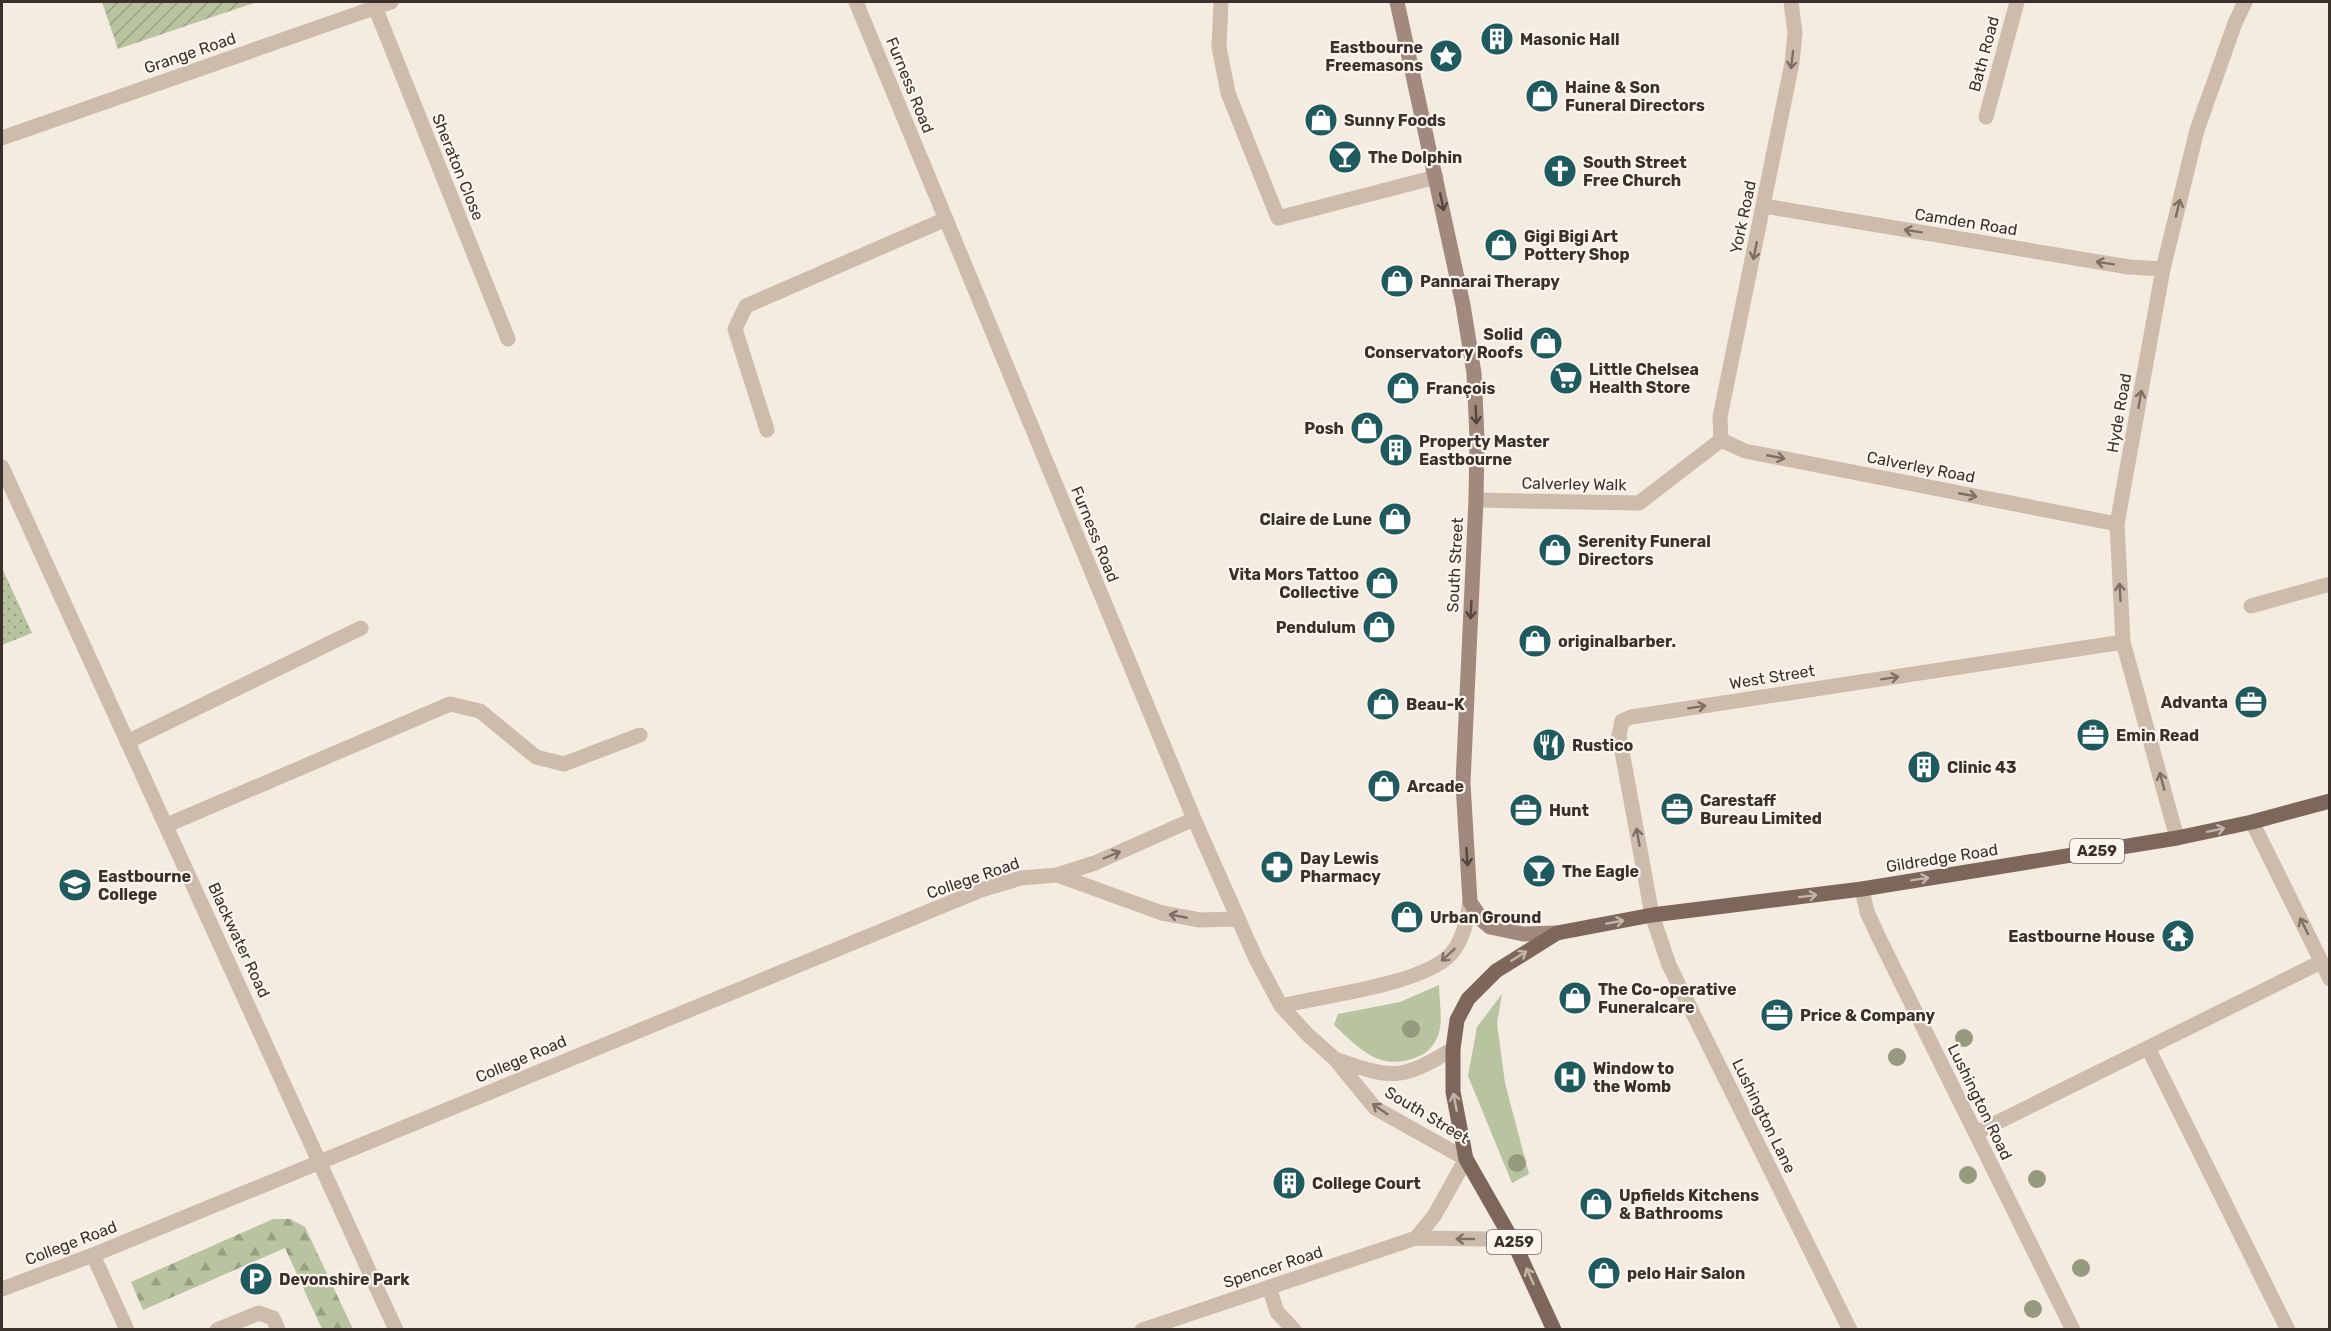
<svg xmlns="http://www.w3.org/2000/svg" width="2331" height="1331" font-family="Rubik,sans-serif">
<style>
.grass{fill:#b8c4a0}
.forest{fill:url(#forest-firs)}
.park{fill:url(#park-dots)}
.garden{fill:url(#garden-furrows)}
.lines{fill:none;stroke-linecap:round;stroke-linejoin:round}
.lane{stroke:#cdbbac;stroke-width:15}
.street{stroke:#cdbbac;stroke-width:15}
.secondary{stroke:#a18a7d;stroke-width:15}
.primary{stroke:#7d675c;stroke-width:15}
.tree{fill:#969b7f}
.oneway{stroke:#7d6f65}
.oneway2{stroke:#544640}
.oneway3{stroke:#c2b5ac}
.labels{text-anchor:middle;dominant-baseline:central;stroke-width:4.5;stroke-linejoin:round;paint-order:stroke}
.shield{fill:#fbf5ee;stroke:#756b66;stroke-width:1.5}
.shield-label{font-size:15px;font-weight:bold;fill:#3b302b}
.poi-label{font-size:16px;font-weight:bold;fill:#3b302b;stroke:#fbf5ee;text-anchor:start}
.street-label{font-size:16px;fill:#3b302b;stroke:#fbf5ee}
</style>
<defs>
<pattern id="forest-firs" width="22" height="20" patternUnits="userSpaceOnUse" patternTransform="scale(1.5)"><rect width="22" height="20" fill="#b8c4a0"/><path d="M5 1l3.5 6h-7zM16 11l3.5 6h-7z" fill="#97a083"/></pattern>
<pattern id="park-dots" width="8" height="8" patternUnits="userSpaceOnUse" patternTransform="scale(1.5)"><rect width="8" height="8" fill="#b8c4a0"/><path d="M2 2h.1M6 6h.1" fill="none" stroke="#97a083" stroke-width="1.8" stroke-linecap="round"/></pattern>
<pattern id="garden-furrows" width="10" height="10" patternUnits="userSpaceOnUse" patternTransform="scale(1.5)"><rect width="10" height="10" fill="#b8c4a0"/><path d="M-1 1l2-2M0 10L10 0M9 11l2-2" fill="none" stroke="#97a083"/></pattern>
</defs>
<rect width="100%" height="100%" fill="#f4ebe1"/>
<!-- grass -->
<path class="grass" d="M1439,985c0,13 4,35 0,47 -2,10 -11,21 -20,24 -38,17 -58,-6 -85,-31l4,-11 62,-12z
M1502,994l-5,29 8,60 24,91 -17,9 -44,-107 9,-49z"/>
<!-- forest -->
<path class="forest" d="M273,1219h17l15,8 48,102h-31l-37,-81 -142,62 -12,-28z"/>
<!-- park -->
<path class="park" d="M2,568l30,65 -30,12z"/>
<!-- garden -->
<path class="garden" d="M102,2h155l-139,47z"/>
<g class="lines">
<!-- lane -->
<path class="lane" d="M1221,2l-2,45 9,46 50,125 158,-41
M767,430l-32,-101 11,-23 200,-87
M2251,606l79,-22
M127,742l234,-114
M167,825l283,-121 30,7 56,46 28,7 76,-29
M2148,1048l140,282
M1976,1133l345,-171
M93,1255l34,75
M1269,1287l8,25 17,18
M217,1330l42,-17 14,5 5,12"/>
<!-- street -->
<path class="street" d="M856,2l338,817 62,140 25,47 27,29 27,24 40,49 91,51 -32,57 -18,22
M375,7l133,332
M1986,117l31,-115
M2,138l389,-136
M1764,206l365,61 34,2
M1721,440l-1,-23 72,-354 3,-30 -4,-31
M1721,440l24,11 372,73
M2,467l394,863
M1476,500l163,3 82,-63
M2252,822l78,157
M2177,838l-54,-196 -6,-118 46,-255 34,-139 38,-107 10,-21
M1057,875l105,38 38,7 36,-1
M1862,889l5,23 13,28 193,390
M1281,1006c44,-11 141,-21 170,-52 12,-14 16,-34 19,-52
M1335,1059c57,20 65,22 118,-10
M2,1289l91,-34 227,-93 661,-272 40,-12 36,-3 38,-12 99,-44
M1142,1330l274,-92 72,1 26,4
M1850,1330l-181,-365 -17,-50 -33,-180 3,-14 9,-4 492,-75"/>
<!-- secondary -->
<path class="secondary" d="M1397,2l66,303 11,68 3,65 -1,62 -13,283 7,119 13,19 7,6 33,7 34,-1"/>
<!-- primary -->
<path class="primary" d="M1554,1330l-40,-87 -48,-84 -13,-67v-43l4,-29 11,-21 28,-28 61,-38 95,-18 210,-26 315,-51 75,-16 78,-21"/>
</g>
<!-- trees -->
<g class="tree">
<circle cx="1411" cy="1029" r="9"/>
<circle cx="1964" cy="1038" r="9"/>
<circle cx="1897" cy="1057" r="9"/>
<circle cx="1517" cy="1163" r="9"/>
<circle cx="1968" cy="1175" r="9"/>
<circle cx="2037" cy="1179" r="9"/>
<circle cx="2081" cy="1268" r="9"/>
<circle cx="2033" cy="1309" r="9"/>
</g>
<!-- one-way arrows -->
<defs><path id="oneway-shaft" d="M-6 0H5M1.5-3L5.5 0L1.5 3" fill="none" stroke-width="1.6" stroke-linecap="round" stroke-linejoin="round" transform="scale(1.5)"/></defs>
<g class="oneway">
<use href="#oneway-shaft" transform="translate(1792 60) rotate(97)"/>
<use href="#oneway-shaft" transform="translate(2178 208) rotate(-76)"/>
<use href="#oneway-shaft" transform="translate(1913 231) rotate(-171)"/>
<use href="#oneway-shaft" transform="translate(1755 251) rotate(102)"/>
<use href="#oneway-shaft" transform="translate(2105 263) rotate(-171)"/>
<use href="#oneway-shaft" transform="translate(2140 399) rotate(-80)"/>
<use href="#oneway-shaft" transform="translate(1776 457) rotate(11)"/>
<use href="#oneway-shaft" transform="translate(1968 495) rotate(11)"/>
<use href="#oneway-shaft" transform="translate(2120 592) rotate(-93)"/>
<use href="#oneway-shaft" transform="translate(1890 678) rotate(-9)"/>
<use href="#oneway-shaft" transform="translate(1697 707) rotate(-9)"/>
<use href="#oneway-shaft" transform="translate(2162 781) rotate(-105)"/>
<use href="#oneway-shaft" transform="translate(1638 837) rotate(-100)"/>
<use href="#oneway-shaft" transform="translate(1112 855) rotate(-23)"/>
<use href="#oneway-shaft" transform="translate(1178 916) rotate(-169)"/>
<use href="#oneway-shaft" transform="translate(2304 926) rotate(-116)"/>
<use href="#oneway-shaft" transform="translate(1448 955) rotate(137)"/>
<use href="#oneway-shaft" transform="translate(1380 1109) rotate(-145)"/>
<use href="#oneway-shaft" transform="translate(1465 1239) rotate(-180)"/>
</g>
<g class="oneway2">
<use href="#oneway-shaft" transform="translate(1442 202) rotate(78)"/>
<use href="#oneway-shaft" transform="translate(1476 415) rotate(87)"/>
<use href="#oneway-shaft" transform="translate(1471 610) rotate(93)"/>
<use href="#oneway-shaft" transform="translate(1467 857) rotate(86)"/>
</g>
<g class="oneway3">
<use href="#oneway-shaft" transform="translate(2216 830) rotate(-12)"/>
<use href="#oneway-shaft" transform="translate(1920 879) rotate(-9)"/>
<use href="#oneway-shaft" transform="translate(1808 896) rotate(-7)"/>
<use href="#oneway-shaft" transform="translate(1615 922) rotate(-10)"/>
<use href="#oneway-shaft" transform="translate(1519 956) rotate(-32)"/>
<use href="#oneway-shaft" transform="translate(1455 1102) rotate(-101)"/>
<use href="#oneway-shaft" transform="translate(1530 1276) rotate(-114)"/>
</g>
<!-- icons -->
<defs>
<g id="building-disc" transform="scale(1.725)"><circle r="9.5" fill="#1f5a5e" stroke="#fbf5ee"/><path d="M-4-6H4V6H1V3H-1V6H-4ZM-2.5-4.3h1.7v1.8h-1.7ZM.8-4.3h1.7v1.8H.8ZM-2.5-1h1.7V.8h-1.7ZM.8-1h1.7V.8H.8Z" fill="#fff"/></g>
<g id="sight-disc" transform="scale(1.725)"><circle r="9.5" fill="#1f5a5e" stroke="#fbf5ee"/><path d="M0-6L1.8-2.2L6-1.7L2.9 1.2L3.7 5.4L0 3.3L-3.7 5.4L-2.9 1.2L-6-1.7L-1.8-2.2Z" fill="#fff"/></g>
<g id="shop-disc" transform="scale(1.725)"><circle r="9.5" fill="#1f5a5e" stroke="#fbf5ee"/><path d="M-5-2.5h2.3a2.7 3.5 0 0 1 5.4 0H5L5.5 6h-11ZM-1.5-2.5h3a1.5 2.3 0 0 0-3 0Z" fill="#fff"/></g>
<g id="bar-disc" transform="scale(1.725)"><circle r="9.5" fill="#1f5a5e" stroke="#fbf5ee"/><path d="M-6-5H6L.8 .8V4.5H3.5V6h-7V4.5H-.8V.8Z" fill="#fff"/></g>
<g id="church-disc" transform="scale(1.725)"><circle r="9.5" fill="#1f5a5e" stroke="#fbf5ee"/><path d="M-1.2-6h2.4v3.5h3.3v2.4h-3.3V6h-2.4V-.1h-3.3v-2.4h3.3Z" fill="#fff"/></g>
<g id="supermarket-disc" transform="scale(1.725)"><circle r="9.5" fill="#1f5a5e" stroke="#fbf5ee"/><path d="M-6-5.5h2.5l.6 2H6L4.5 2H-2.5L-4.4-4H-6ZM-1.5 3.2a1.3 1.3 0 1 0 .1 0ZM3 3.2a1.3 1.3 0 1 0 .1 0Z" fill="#fff"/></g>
<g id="office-disc" transform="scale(1.725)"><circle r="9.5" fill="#1f5a5e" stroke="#fbf5ee"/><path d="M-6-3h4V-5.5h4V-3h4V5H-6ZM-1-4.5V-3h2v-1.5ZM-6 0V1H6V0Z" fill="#fff"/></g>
<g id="restaurant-disc" transform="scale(1.725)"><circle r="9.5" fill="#1f5a5e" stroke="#fbf5ee"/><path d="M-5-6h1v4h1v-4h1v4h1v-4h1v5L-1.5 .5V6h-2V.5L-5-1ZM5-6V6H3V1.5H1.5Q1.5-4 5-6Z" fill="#fff"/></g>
<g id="pharmacy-disc" transform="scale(1.725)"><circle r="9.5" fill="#1f5a5e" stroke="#fbf5ee"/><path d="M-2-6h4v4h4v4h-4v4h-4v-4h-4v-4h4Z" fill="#fff"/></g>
<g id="school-disc" transform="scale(1.725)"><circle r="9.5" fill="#1f5a5e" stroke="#fbf5ee"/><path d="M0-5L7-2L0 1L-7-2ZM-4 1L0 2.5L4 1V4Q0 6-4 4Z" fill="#fff"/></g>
<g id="temple-disc" transform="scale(1.725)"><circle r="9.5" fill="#1f5a5e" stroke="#fbf5ee"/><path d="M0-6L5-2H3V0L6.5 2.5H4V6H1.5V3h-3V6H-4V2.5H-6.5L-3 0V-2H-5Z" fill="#fff"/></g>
<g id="hospital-disc" transform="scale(1.725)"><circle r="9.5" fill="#1f5a5e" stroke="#fbf5ee"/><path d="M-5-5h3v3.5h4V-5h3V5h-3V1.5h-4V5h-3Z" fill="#fff"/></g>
<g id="parking-disc" transform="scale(1.725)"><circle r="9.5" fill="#1f5a5e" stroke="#fbf5ee"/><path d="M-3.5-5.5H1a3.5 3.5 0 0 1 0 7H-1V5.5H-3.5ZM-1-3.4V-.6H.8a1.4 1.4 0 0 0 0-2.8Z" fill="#fff"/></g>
</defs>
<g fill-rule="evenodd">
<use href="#building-disc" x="1497" y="39"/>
<use href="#sight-disc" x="1446" y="56"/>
<use href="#shop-disc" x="1542" y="96"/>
<use href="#shop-disc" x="1321" y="120"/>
<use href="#bar-disc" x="1345" y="157"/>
<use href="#church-disc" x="1560" y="171"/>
<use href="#shop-disc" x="1501" y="245"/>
<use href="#shop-disc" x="1397" y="281"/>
<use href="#shop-disc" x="1546" y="343"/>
<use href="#supermarket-disc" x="1566" y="378"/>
<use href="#shop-disc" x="1403" y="388"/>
<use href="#shop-disc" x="1367" y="428"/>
<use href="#building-disc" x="1396" y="450"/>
<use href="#shop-disc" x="1395" y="519"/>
<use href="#shop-disc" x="1555" y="550"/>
<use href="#shop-disc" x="1382" y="583"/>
<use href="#shop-disc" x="1379" y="627"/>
<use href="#shop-disc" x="1535" y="641"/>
<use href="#office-disc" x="2251" y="702"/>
<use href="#shop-disc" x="1383" y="704"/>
<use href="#office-disc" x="2093" y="735"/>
<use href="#restaurant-disc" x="1549" y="745"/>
<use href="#building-disc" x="1924" y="767"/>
<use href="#shop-disc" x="1384" y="786"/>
<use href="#office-disc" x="1677" y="809"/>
<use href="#office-disc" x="1526" y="810"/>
<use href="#pharmacy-disc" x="1277" y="867"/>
<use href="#bar-disc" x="1539" y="871"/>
<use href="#school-disc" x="75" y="885"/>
<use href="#shop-disc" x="1407" y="917"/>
<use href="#temple-disc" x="2178" y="936"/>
<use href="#shop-disc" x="1575" y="998"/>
<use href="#office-disc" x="1777" y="1015"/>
<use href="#hospital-disc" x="1570" y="1077"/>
<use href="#building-disc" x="1289" y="1183"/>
<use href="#shop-disc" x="1596" y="1204"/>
<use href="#shop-disc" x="1604" y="1273"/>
<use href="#parking-disc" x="256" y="1279"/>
</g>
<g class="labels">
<!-- shield labels -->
<g class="shield">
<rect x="2070" y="839" width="54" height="24" rx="4.5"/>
<rect x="1487" y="1230" width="54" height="24" rx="4.5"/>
</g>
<g class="shield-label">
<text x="2097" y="851">A259</text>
<text x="1514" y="1242">A259</text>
</g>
<!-- poi labels -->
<g class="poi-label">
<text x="1520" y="39">Masonic Hall</text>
<text x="1423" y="47" text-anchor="end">Eastbourne<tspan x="1423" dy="18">Freemasons</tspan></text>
<text x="1565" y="87">Haine &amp; Son<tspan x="1565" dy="18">Funeral Directors</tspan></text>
<text x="1344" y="120">Sunny Foods</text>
<text x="1368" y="157">The Dolphin</text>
<text x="1583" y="162">South Street<tspan x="1583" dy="18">Free Church</tspan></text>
<text x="1524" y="236">Gigi Bigi Art<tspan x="1524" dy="18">Pottery Shop</tspan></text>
<text x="1420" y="281">Pannarai Therapy</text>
<text x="1523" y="334" text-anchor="end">Solid<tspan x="1523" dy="18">Conservatory Roofs</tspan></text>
<text x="1589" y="369">Little Chelsea<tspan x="1589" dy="18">Health Store</tspan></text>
<text x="1426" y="388">François</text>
<text x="1344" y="428" text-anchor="end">Posh</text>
<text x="1419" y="441">Property Master<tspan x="1419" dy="18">Eastbourne</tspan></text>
<text x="1372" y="519" text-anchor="end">Claire de Lune</text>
<text x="1578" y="541">Serenity Funeral<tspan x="1578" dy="18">Directors</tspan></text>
<text x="1359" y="574" text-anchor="end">Vita Mors Tattoo<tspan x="1359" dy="18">Collective</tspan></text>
<text x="1356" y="627" text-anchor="end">Pendulum</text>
<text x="1558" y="641">originalbarber.</text>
<text x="2228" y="702" text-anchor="end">Advanta</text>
<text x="1406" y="704">Beau-K</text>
<text x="2116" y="735">Emin Read</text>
<text x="1572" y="745">Rustico</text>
<text x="1947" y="767">Clinic 43</text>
<text x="1407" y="786">Arcade</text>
<text x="1700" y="800">Carestaff<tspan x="1700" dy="18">Bureau Limited</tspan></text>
<text x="1549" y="810">Hunt</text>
<text x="1300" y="858">Day Lewis<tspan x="1300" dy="18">Pharmacy</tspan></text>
<text x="1562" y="871">The Eagle</text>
<text x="98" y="876">Eastbourne<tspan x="98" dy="18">College</tspan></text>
<text x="1430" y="917">Urban Ground</text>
<text x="2155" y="936" text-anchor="end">Eastbourne House</text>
<text x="1598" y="989">The Co-operative<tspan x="1598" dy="18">Funeralcare</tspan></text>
<text x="1800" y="1015">Price &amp; Company</text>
<text x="1593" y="1068">Window to<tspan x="1593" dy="18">the Womb</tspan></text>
<text x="1312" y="1183">College Court</text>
<text x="1619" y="1195">Upfields Kitchens<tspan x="1619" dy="18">&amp; Bathrooms</tspan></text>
<text x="1627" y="1273">pelo Hair Salon</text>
<text x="279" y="1279">Devonshire Park</text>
</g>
<!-- street labels -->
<g class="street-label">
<text transform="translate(190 53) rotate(-19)">Grange Road</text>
<text transform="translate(1984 54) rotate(-75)">Bath Road</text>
<text transform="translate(910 85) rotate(68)">Furness Road</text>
<text transform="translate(458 167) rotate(68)">Sheraton Close</text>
<text transform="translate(1743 217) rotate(-78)">York Road</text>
<text transform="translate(1966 222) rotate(9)">Camden Road</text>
<text transform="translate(2119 413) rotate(-80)">Hyde Road</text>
<text transform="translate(1921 467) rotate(11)">Calverley Road</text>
<text transform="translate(1574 484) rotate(1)">Calverley Walk</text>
<text transform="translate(1095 534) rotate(68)">Furness Road</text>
<text transform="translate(1455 565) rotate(-87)">South Street</text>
<text transform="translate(1772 677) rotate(-9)">West Street</text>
<text transform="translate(1942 858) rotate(-9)">Gildredge Road</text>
<text transform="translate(973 878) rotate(-19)">College Road</text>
<text transform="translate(239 940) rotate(65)">Blackwater Road</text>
<text transform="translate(521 1059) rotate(-23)">College Road</text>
<text transform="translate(1980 1102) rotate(64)">Lushington Road</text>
<text transform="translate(1427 1115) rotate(31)">South Street</text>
<text transform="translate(1764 1116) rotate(64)">Lushington Lane</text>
<text transform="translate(71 1243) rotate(-21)">College Road</text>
<text transform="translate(1273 1267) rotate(-18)">Spencer Road</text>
</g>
</g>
<!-- border -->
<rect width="2331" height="1331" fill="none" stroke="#3b302b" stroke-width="6"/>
</svg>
